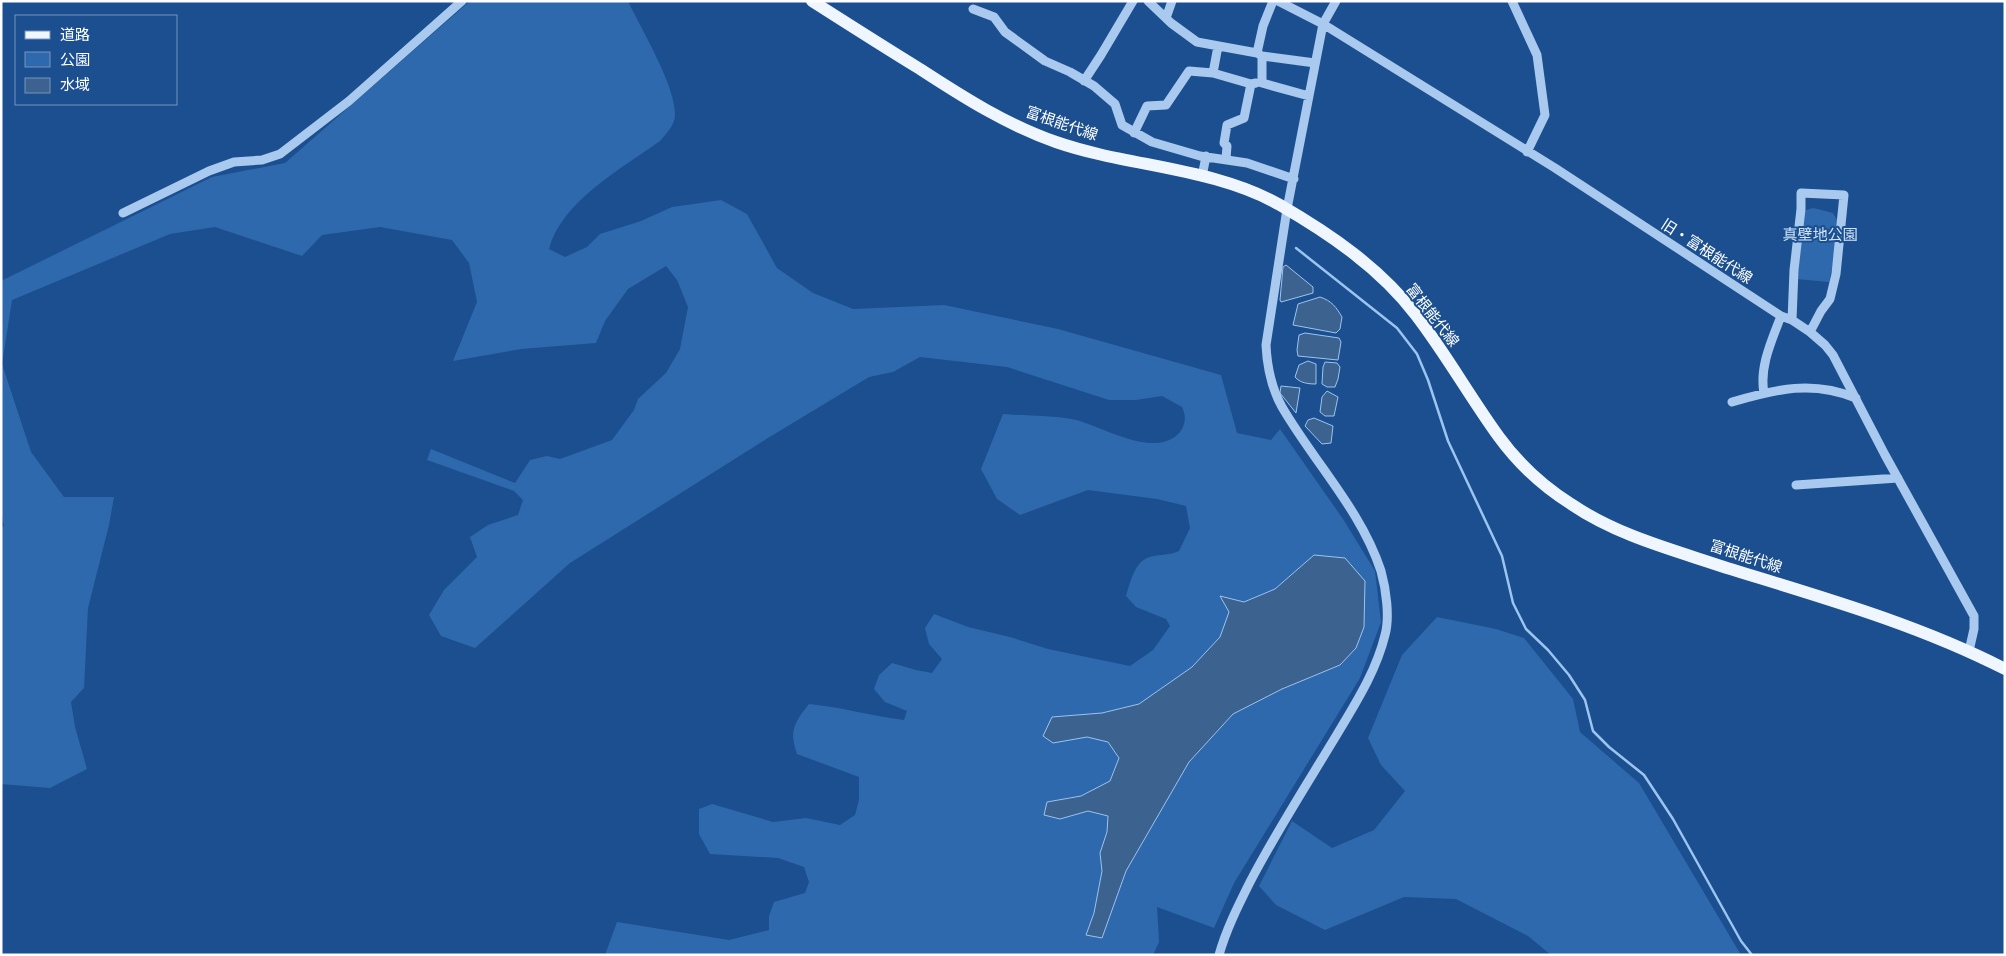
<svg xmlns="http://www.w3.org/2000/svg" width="2006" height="956" font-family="'Asap Condensed','Noto Sans JP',sans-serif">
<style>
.green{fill:#2e69ad;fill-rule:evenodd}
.water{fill:#3c6290;stroke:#9cc4f0}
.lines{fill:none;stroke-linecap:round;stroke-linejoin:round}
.stream{stroke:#9cc4f0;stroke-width:2.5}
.minor{stroke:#a9c9ee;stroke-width:9}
.major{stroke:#f0f6ff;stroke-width:12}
.labels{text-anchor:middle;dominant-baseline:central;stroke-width:4;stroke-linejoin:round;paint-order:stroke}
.street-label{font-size:15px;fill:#fff;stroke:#1b4f8f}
.park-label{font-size:15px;fill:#cfe3fa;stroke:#1b4f8f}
</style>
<rect width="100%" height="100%" fill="#1b4f8f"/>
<!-- green -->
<path class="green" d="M470,1h158c14,30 47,83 47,114 0,10 -9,19 -15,26 -38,27 -99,61 -111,108l16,8 22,-10 13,-13 41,-13 31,-14 49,-7 26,14 30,54 36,25 40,16 91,-4 114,24 163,46 16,58 34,7 9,-11 63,90 32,52 6,51 -21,56 -126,205 -20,45 -57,-21 2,35 -6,13h-548l12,-33 112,18 40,-10v-14l5,-14 31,-9 4,-11 -5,-15 -26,-9 -68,-4 -11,-20v-25l13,-5 61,18 33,-4 34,7 15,-10 4,-15v-23l-62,-23c-8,-23 -3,-31 12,-50 32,3 63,12 95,16l3,-9 -22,-9 -11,-13 5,-14 13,-12 24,7 16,3 10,-14 -13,-15 -4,-16 9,-14 34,13 42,10 38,12 82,17 23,-16 17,-24 -4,-7 -30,-12 -10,-11c4,-13 8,-32 21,-38 8,-4 22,-2 32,-7l11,-23 -4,-22 -29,-7 -69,-9 -68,25 -23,-16 -16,-30 22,-55c23,2 49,1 73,6 28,7 80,40 104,12 6,-8 6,-17 2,-25l-20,-11 -26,4h-27l-102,-33 -87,-10 -27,15 -24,5 -101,61 -198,125 -95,85 -34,-12 -12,-21 15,-25 33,-33 -7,-20 18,-12 30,-10 5,-15 -9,-9 -87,-31 4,-11 84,34 15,-23 17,-4 13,3 52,-19 22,-30 4,-11 28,-26 14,-24 8,-42 -11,-27 -11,-14 -38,23 -23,32 -9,22 -75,6 -68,12 24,-59 -8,-39 -17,-23 -72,-13 -58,8 -20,21 -87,-29 -45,7 -158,66 -10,64 29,88 33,45h50l-5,28 -21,83 -4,80 -13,14 4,25 12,42 -37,19 -49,-4v-256l3,-2 -3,-16v-229l211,-104 73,-14zM1314,555l42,93 -16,17 -58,24 -49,25 -44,48 -63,109 -24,67 -15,-3 7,-22 8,-42 -2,-18 7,-21 1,-16 -20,-5 -28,8 -13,-17 34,-6 29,-15 9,-23 -11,-16 -21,-5 -35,6v-26l50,-4 37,-9 53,-37 28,-30 9,-25 -8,-15 23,5 31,-13z
M1813,208l20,5 8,14 -12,55 -33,-3 7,-68z
M1437,617l59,12 28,9 49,61 7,33 59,51 102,172h-190l-23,-19 -72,-37 -52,-2 -79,33 -49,-25 -17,-19 33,-65 40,27 42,-18 31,-39 -24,-26 -13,-27 34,-83z"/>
<!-- water -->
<path class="water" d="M1286,265l27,22v6l-32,9 -1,-2 3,-33z
M1320,297c12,4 16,10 22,20l-2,12 -4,4 -43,-8 5,-21z
M1305,333l34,5 2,4 -3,18 -40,-4 -1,-6 2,-15z
M1308,361l8,3v20c-8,0 -16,-1 -21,-7l4,-12z
M1325,362l12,1 3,4 -2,12 -3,8h-8l-5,-3 1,-17z
M1281,386l19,2 -4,25 -16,-20z
M1327,391l11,6 -4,19h-9l-5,-4 2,-15z
M1314,418l19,8 -2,17 -9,1 -17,-18 3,-6z
M1314,555l31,3 20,23 -1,46 -8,21 -16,17 -58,24 -49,25 -44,48 -63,109 -24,67 -16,-3 8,-22 8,-42 -2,-18 7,-21 1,-16 -20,-5 -28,8 -16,-4 3,-13 34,-6 29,-15 9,-23 -11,-16 -21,-5 -34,6 -10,-7 9,-19 50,-4 37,-9 53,-37 28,-30 9,-25 -9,-16 24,6 31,-13z"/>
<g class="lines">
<!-- stream -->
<path class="stream" d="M1296,248l101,80 20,26 11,26 20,61 54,115 11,47 13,26 22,21 21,25 16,25 8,31 16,16 35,28 29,44 68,122 11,14"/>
<!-- minor -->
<path class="minor" d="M1148,1l23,22 26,19 60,11
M1273,1l-10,25 -6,27 5,3v27l47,13
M1278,1l45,23 232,144 226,148 11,4 18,12 15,13 8,10 52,100 89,161v13l-5,22
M1512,1l25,54 8,60 -18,37
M973,9l21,8 11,15 40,29 25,11 24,14 21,18 7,21 30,17 48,14 47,7 47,16
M1166,18l6,-17
M1218,46l-5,27 38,11 5,-1
M1262,56l53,7
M1084,81l17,-26 32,-54
M1134,133l13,-27 19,-1 23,-34 24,2
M1226,159l1,-13 -3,-3 3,-18 17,-7 7,-34
M1202,177l4,-21
M123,213l86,-42 25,-9 28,-2 18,-6 69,-53 113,-100
M1792,320l2,-50 7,-61v-16l43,2 -8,79 -6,25 -9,12 -11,21
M1764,393c-5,-26 8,-53 17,-77
M1732,402c45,-13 80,-22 124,-4
M1796,485l102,-7
M1219,955c7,-25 19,-49 31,-73 26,-50 57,-98 86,-146 19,-32 40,-64 49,-101 5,-18 1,-46 -4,-64 -20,-61 -67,-109 -99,-164 -10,-18 -15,-41 -16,-62l21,-136 36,-185 13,-23"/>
<!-- major -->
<path class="major" d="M812,1c36,23 72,46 108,68 43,28 87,56 136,73 72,25 157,25 224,63 50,29 100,63 136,110 30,39 54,82 83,122 19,26 45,50 72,67 47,32 103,46 156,64 94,29 190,56 278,101"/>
</g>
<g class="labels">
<!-- street labels -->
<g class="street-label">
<text transform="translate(1062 123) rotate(19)">富根能代線</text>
<text transform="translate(1707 251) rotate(33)">旧・富根能代線</text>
<text transform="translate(1433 315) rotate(52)">富根能代線</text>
<text transform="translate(1746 556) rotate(18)">富根能代線</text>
</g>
<!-- park labels -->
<g class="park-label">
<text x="1820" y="234">真壁地公園</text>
</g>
</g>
<!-- border -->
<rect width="2006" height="956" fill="none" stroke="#ffffff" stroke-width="5"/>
<!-- legend -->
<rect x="15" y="15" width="162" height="90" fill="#1b4f8f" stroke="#7695bc"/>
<rect x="25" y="31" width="25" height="8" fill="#f0f6ff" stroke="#7695bc"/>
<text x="60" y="40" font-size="15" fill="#ffffff">道路</text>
<rect x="25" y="52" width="25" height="15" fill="#2e69ad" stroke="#7695bc"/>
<text x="60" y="65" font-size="15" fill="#ffffff">公園</text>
<rect x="25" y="78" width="25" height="15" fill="#3c6290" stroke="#7695bc"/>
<text x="60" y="90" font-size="15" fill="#ffffff">水域</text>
</svg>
